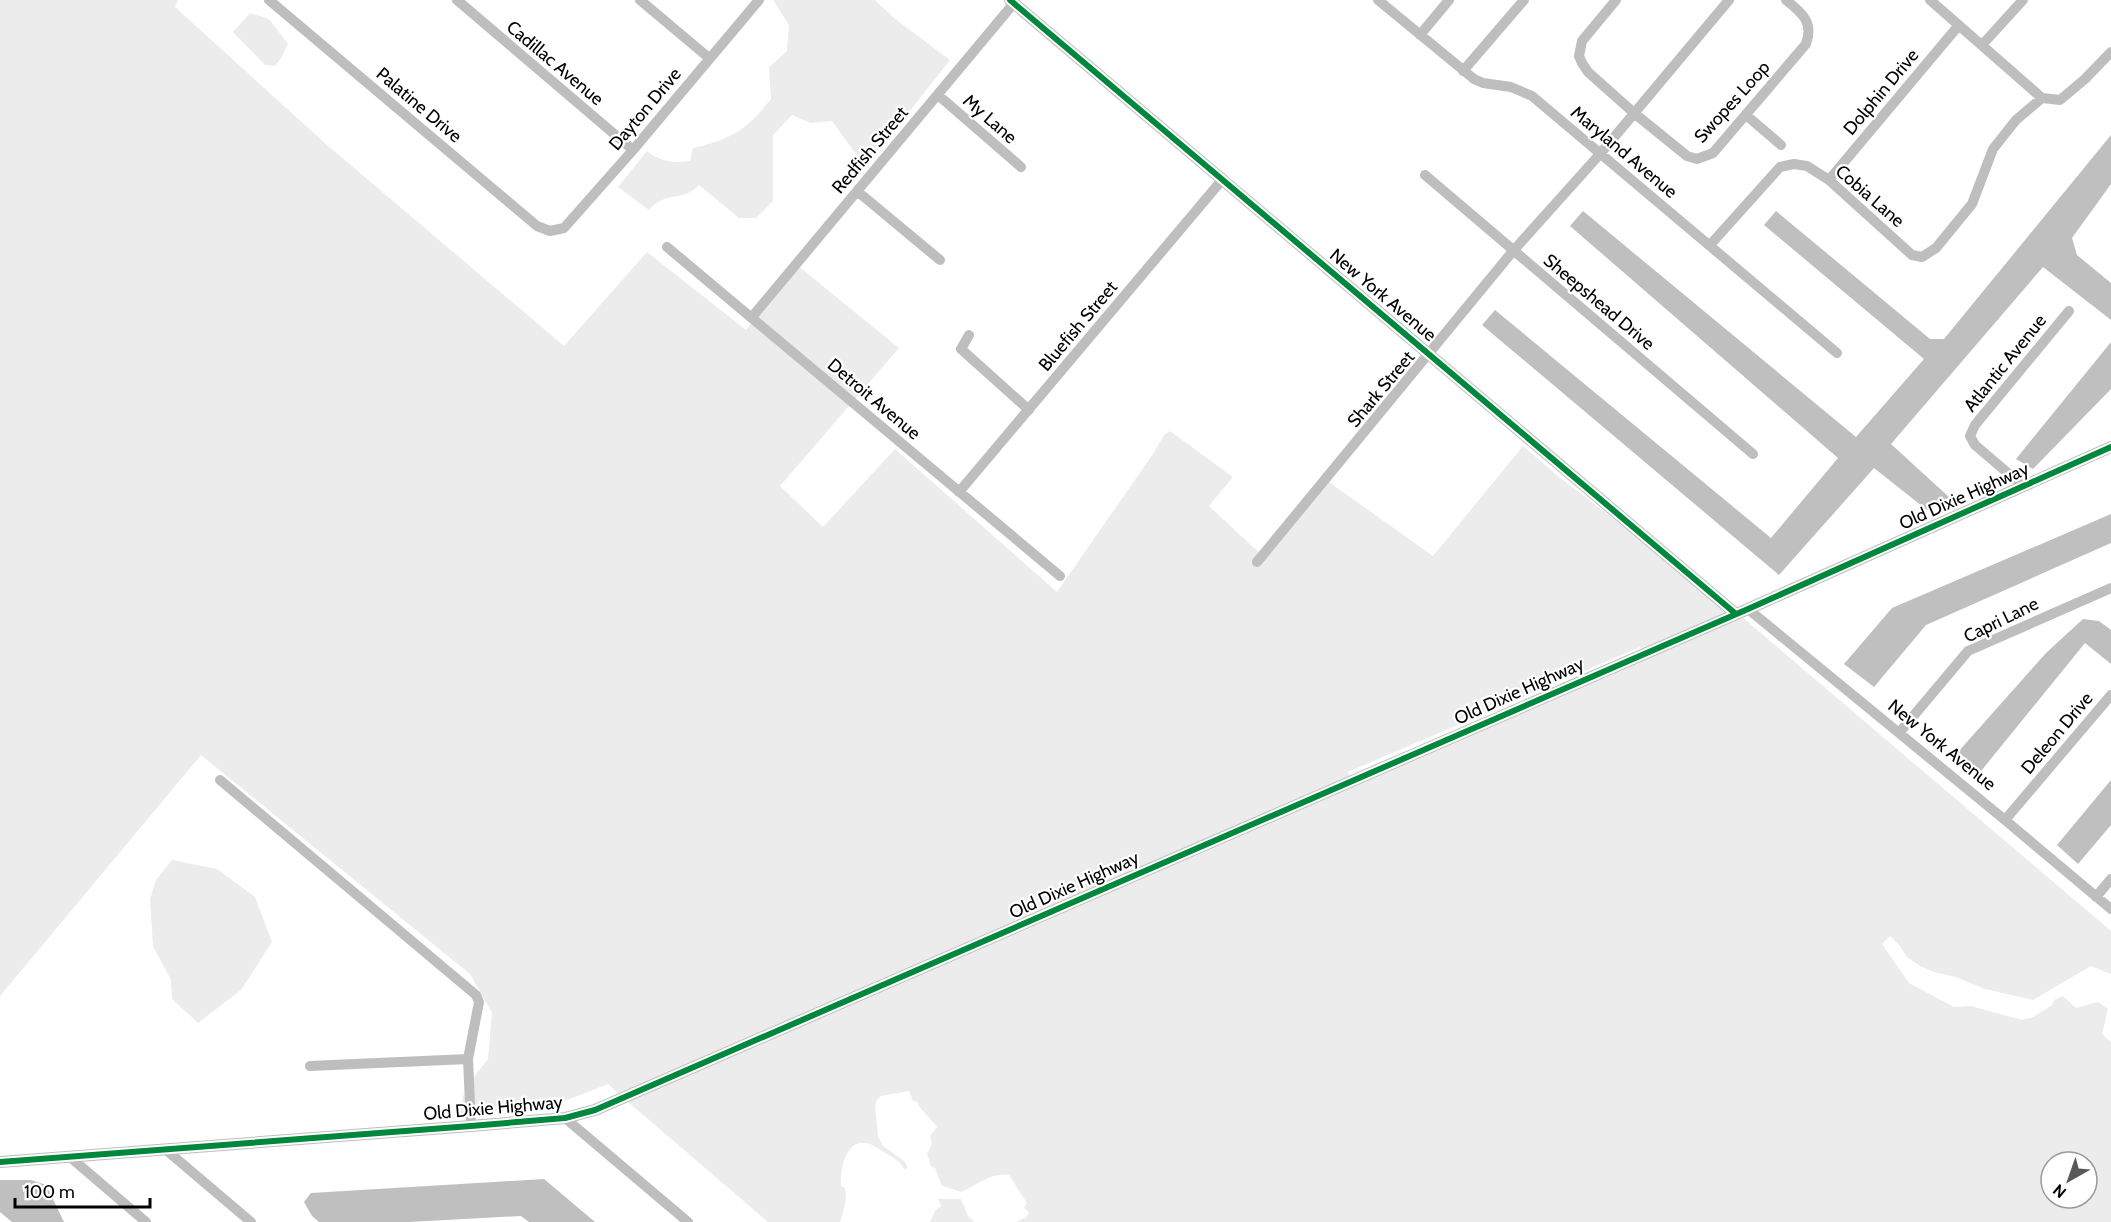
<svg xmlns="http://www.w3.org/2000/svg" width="2111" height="1222" font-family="Cabin,sans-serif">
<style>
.green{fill:#ececec;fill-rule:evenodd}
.water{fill:#bfbfbf}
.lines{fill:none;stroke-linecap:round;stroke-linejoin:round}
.minor{stroke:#bebebe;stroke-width:10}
.tertiary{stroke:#bebebe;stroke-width:12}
.cycleway-casing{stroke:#fff;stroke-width:10}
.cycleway{stroke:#00873e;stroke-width:6}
.labels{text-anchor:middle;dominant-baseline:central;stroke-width:4.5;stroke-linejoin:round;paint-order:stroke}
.street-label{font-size:18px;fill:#000;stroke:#fff}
</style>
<rect width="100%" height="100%" fill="#fff"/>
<!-- green -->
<path class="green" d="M0,0h178l-3,7 152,138 237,201 83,-94 99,78 51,-65 102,83 -119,138 43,41 72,-78 162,143 96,-138 11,-19 6,-4 63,46 -24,29 56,52 61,-78 107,76 90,-110 36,31 77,59 91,76 -86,37 -1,-2 -292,125 3,4 -732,318 -11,-10 -56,22 -93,8 4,-18 13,-22 12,-15 4,-46 -22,-39 -269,-219 -201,241z
M773,0h102l19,18 56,42 -79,100 -4,-2 -4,6 -31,-43 -21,2 -19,-8 -19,20v66l-17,17h-17l-40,-33c-17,18 -33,5 -50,25l-31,-23 29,-36c12,10 27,13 43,10l3,-13c40,-10 52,-17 78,-49l-2,-32 18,-16 2,-26z
M250,13l19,6 19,25 -7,14 -6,8 -10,-1 -32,-33z
M1742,617l369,314v43l-20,-8 -58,34 -48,-11 -29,-12 -22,-5 -14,-6 -13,-9 -7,-11 -10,-10 -8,8 27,39 45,24 17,-1 51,14 11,-3 18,-11 3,-6 9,-4 13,12 22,-6 10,7 -6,25 9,8v180h-1095l10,-5 3,-5 -5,-4 3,-5 -18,-28c-16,-3 -33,10 -47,17l-20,-6 -7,-18 -4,-2 -4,-12 5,-10 -2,-8 7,-9c-6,-9 -16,-16 -20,-25l-4,-1 -4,-10 -28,5 -4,4 -2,6 3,30 5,10 21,15 4,7 -4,1c-4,-8 -10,-11 -17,-15 -7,-4 -14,-10 -21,-11 -22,-3 -26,29 -25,43l4,2c2,13 -1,22 -5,34h-72l-141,-121zM2051,1162h36v36h-36z
M172,860l45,9 38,28 17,45 -31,48 -43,33 -26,-24 -1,-19 -18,-34 -3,-47 6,-19z
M938,1199h23l7,17 6,6h-44l5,-11 6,-5z"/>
<!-- water -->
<path class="water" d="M2111,135v49l-39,54 5,17 34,28v37l-68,-53 -152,177 59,54 -23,12 -53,-42 -95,107 -297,-250 13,-15 276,228 67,-80 -268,-232 13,-15 273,226 68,-78 -160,-134 12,-14 154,128h14z
M2111,342v47l-78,80 -17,-10z
M2111,514v29l-185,82 -52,62 -30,-23 48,-56z
M2083,619l16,2 12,9v34l-26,-21 -104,128 -23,-19 88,-99z
M2111,780v45l-33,39 -21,-19z
M544,1179l51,43h-66l-8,-6 -112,6h-90l-7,-6 -8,-14 7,-9z
M0,1180h31l15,5 18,37h-52l-12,-10z"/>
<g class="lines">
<!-- minor -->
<path class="minor" d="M269,0l268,226 13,5 14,-3 69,-78 126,-150
M457,0l176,150
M640,0l69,58
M1378,0l96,79 9,4 28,4 21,9 305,257
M1616,0l-34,41 -3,15 3,7 6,9 46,41 53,43 10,3 16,-6 93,-109c8,-22 -4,-31 -20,-44
M1930,0l112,98
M1420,35l29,-35
M1982,45l41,-45
M1463,71l61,-71
M938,95l83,72
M1746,115l35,30
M1425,175l328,279
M1829,180l130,-155
M857,191l83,69
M1710,245l70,-78 14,-3 13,2 22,14 83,75 10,2 14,-9 36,-44 21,-55 23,-29 26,-22 18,2 25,-21 26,-27
M667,247l393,329
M752,317l262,-314
M969,335l-8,14 68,61
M2023,486l-48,-41 -5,-9 5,-11 94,-114
M959,492l263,-312
M1257,562l256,-311 87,-97 129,-154
M1748,609l257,211 106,89
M1899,733l69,-82 143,-63
M220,780l256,215 3,7 -11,57 3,67
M2005,820l106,-125
M2096,897l15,-18
M310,1066l158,-7
M565,1118l123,104
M165,1149l86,73
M70,1157l76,65"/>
<!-- tertiary -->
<path class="tertiary" d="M1010,0l726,614
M0,1162l471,-36 94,-8 30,-8 1153,-501 363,-162"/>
<!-- cycleway casing -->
<g class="cycleway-casing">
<path id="cycleway" d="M1010,0l726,614
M0,1162l471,-36 94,-8 30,-8 1153,-501 363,-162"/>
</g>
<!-- cycleway -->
<use href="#cycleway" class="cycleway"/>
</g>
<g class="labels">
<!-- street labels -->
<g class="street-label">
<text transform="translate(555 63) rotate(40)">Cadillac Avenue</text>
<text transform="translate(1881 92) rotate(-50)">Dolphin Drive</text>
<text transform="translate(1732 102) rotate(-48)">Swopes Loop</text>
<text transform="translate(419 105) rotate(40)">Palatine Drive</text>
<text transform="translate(645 109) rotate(-50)">Dayton Drive</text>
<text transform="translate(990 119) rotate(41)">My Lane</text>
<text transform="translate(870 150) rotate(-50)">Redfish Street</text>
<text transform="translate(1624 152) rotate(40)">Maryland Avenue</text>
<text transform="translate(1870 196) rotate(41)">Cobia Lane</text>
<text transform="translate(1383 295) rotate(40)">New York Avenue</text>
<text transform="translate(1599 302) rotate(40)">Sheepshead Drive</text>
<text transform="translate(1078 326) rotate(-50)">Bluefish Street</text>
<text transform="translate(2005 363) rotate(-51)">Atlantic Avenue</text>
<text transform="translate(1381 389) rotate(-50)">Shark Street</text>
<text transform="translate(874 399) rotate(40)">Detroit Avenue</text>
<text transform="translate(1964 496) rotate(-24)">Old Dixie Highway</text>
<text transform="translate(2001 620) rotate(-26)">Capri Lane</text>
<text transform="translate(1519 691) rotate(-24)">Old Dixie Highway</text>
<text transform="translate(2057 733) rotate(-50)">Deleon Drive</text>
<text transform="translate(1942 745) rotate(39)">New York Avenue</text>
<text transform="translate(1074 885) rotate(-24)">Old Dixie Highway</text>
<text transform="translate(493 1108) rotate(-5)">Old Dixie Highway</text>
</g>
</g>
<!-- north arrow -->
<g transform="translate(2069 1180) rotate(220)"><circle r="28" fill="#ffffff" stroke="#999999" stroke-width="1.5"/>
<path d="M0-4.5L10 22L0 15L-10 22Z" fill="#595959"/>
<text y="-9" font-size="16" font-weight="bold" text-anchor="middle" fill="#000000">N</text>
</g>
<!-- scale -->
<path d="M15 1198v9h135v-9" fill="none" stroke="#000000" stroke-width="3"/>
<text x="24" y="1198" font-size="18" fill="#000000" stroke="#ffffff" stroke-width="4.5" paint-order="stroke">100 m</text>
</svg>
